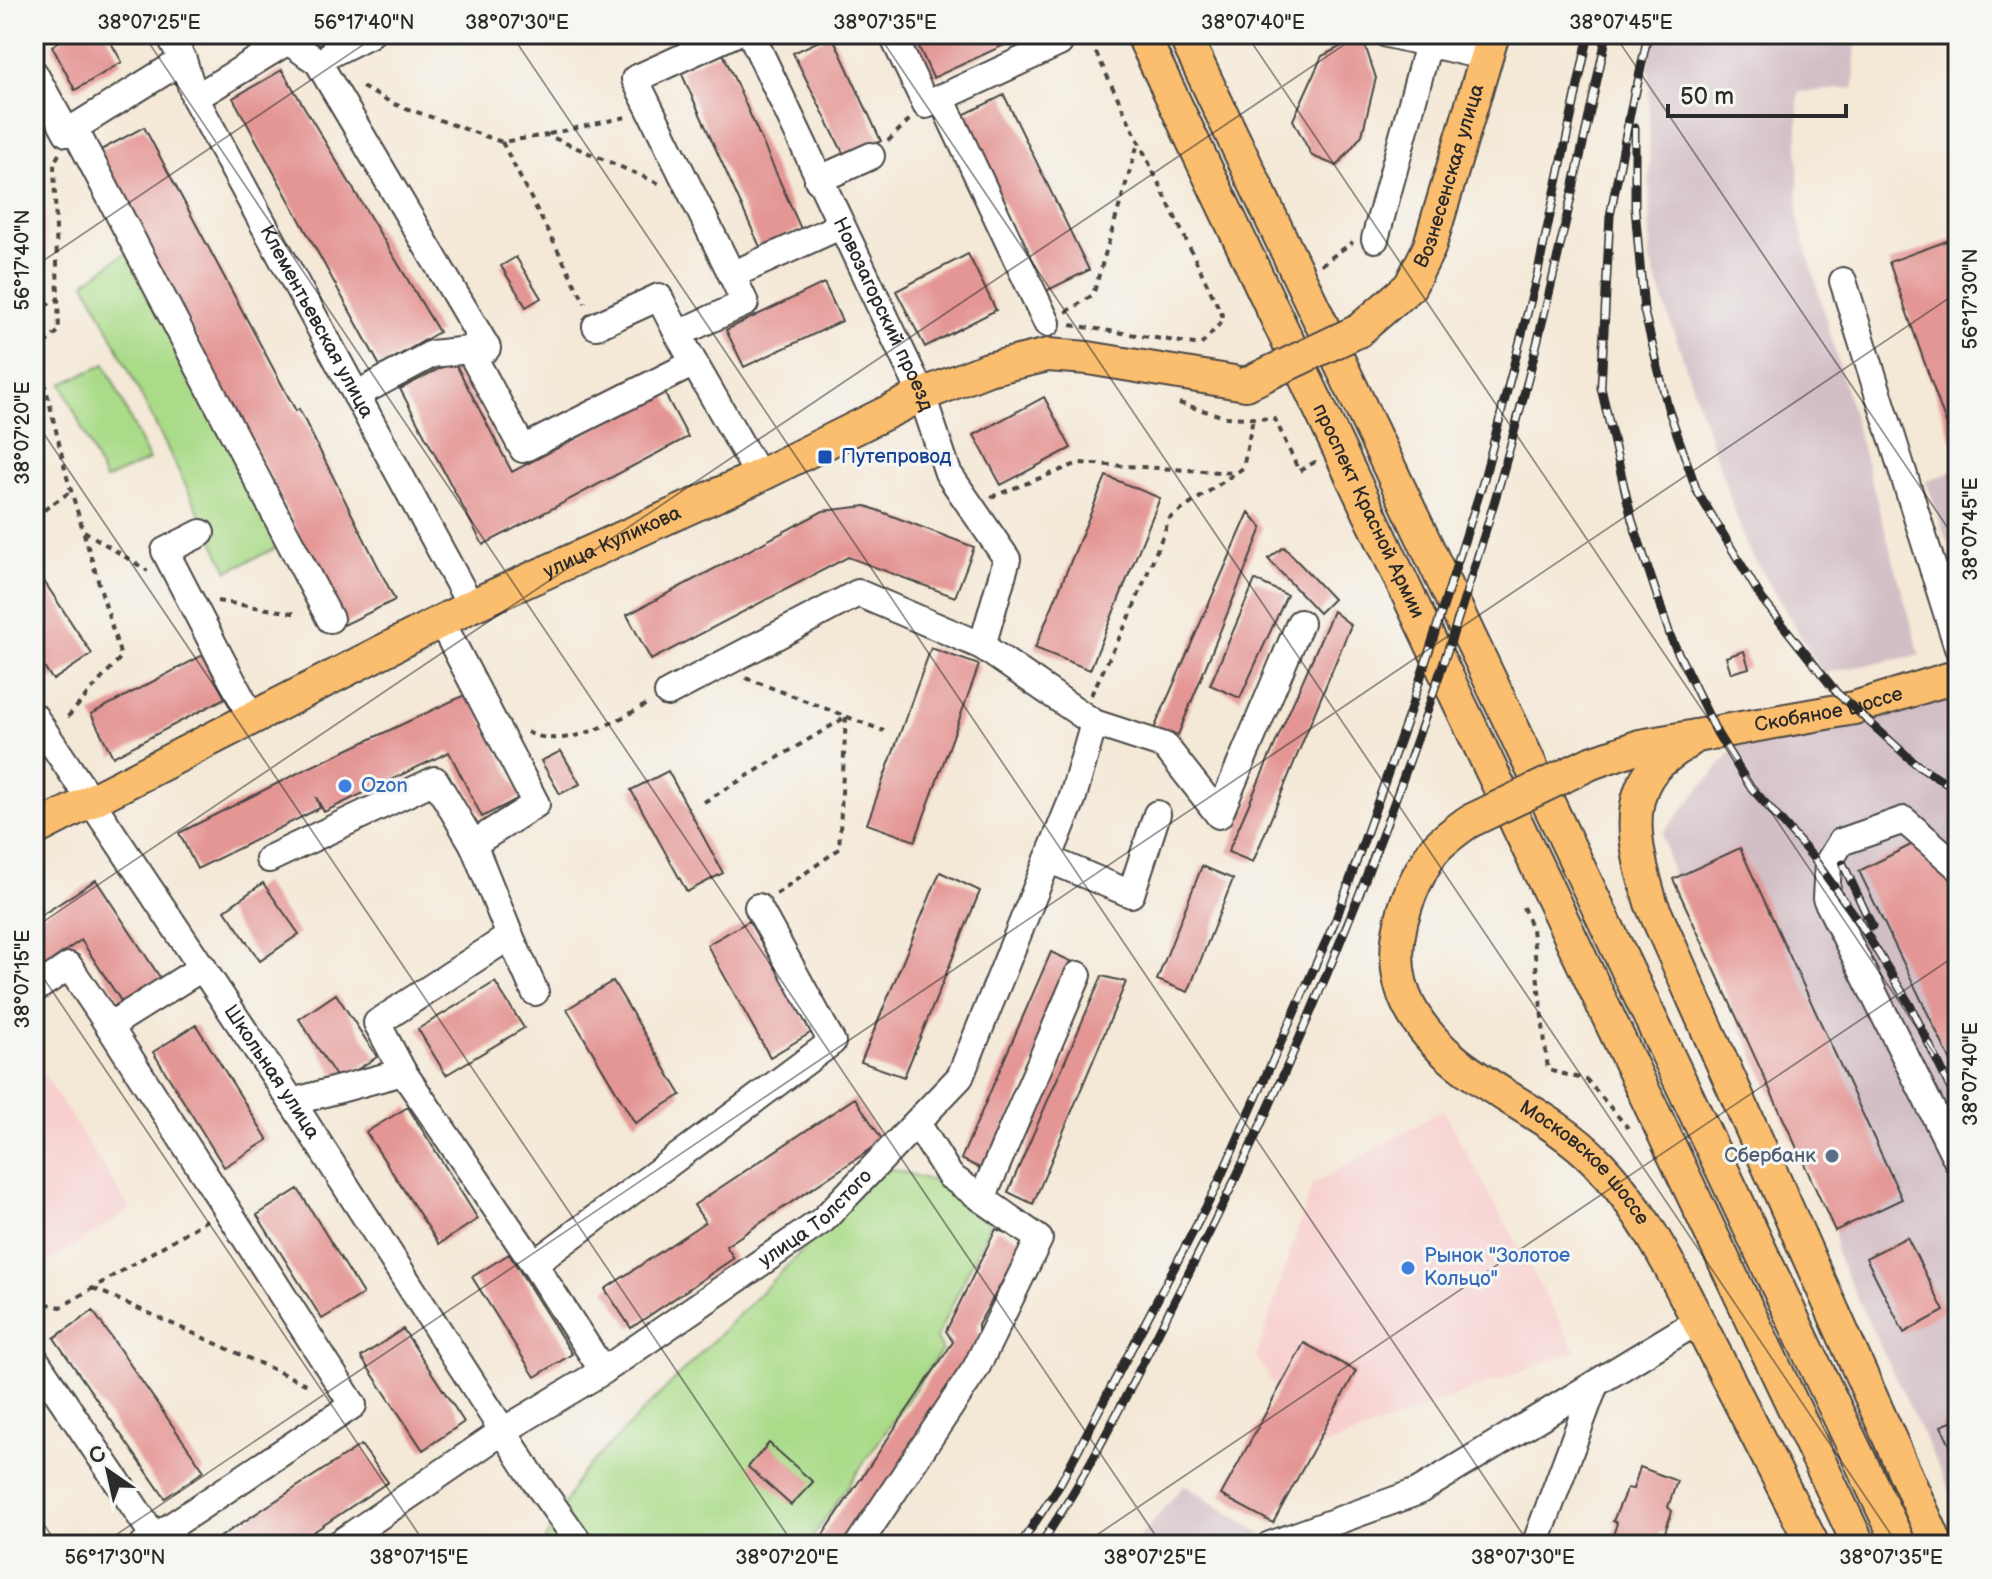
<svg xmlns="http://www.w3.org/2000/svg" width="1992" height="1579" font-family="'Balsamiq Sans',sans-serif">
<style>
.built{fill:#f7d0cf}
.industrial{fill:#d2bec5}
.green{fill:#aadb89;stroke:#6a835a;stroke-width:2}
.building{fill:#e49694}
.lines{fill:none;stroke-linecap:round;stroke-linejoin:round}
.minor-casing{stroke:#494745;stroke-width:30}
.major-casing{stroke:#494745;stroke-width:36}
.path{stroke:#494745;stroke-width:4;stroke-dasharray:6 6;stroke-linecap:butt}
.minor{stroke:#fff;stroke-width:26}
.major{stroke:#fbbe6e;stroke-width:32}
.rail-casing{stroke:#2b2b2b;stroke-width:9}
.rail{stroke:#f6f6f2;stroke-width:6;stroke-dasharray:18;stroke-linecap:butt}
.major-bridge-casing{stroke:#494745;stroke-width:36;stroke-linecap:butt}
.major-bridge{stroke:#fbbe6e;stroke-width:32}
.ticks{fill:none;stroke:#2b2b2b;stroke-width:2;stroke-opacity:0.45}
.transit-dot{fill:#1a4fb4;stroke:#f6f6f2;stroke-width:3}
.shop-dot{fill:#3f7fe0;stroke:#f6f6f2;stroke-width:3}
.service-dot{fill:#5c6f8a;stroke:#f6f6f2;stroke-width:3}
.labels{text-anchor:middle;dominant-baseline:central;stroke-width:6;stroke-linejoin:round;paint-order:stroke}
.street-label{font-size:20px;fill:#2b2b2b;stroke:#f6f6f2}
.transit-label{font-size:20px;fill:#164399;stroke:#f6f6f2;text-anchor:start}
.shop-label{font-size:20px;fill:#366cbe;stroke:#f6f6f2;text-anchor:start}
.service-label{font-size:20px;fill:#4e5e75;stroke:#f6f6f2;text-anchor:end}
.neatline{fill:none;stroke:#2b2b2b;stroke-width:3}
.ticks-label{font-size:20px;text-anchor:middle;fill:#2b2b2b}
</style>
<rect width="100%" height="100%" fill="#f6f6f2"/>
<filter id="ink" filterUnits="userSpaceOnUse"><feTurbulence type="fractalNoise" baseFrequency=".0125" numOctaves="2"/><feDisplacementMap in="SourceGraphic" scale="16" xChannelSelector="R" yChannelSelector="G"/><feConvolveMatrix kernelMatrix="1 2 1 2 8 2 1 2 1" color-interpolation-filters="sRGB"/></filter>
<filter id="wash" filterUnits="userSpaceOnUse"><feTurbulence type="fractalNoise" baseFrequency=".006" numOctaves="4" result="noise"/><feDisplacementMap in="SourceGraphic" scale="32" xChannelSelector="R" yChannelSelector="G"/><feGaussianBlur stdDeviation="1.8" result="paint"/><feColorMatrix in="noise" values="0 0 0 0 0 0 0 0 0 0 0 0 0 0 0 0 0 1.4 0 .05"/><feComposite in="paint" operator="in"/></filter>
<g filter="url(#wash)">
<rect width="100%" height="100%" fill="#f4e8d6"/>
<!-- built -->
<path class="built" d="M34,189l12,21 2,83 -14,7z
M34,1059l97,151 -97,61z
M1443,1110l133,241 -262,99 -58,-93 57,-173z"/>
<!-- industrial -->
<path class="industrial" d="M1657,34h199l-2,54 -56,4v127l122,436 -97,18 -77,-128 -96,-284 -1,-204z
M1958,470v102l-32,-91z
M1958,695v813l-117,-244 -5,-12 -1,-22 -162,-351 -11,-45 76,-90z
M1184,1485l77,49 -5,11h-123z"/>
<!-- green -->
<path class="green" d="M131,249l153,295 -56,27 -143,-289z
M105,364l44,96 -44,20 -43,-96z
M885,1167l83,24 22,34 -54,114 6,11 -135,195h-265l38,-70z"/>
<g id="blocks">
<!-- building -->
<path class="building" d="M60,34h46l16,28 -47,28 -23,-44 11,-7z
M310,34h29l-22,12z
M913,34h115l-95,44z
M832,35l49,106 -36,16 -52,-104z
M1362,36l14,42 -14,57 -25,31 -25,-10 -19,-36 29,-64z
M722,51l79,178 -41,18 -80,-177z
M282,70l157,262 -59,34 -147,-268z
M1004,95l85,175 -43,21 -85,-175z
M144,127l152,284 3,-2 96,191 -51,25 -84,-169 -163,-304z
M1958,237v205l-5,1 -64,-181z
M968,254l28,56 -71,37 -29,-56z
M516,257l25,41 -15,9 -25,-41z
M824,283l18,38 -98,46 -18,-37z
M454,361l58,111 152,-80 24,45 -205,108 -83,-156z
M1044,397l27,51 -70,37 -27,-50z
M1958,469v25h-1l-7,-22z
M1106,476l54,22 -70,172 -55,-22z
M866,506l108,41 -19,50 -107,-40 -197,103 -24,-45 196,-104z
M1249,512l13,16 -84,207 -24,-6z
M1284,547l49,52 -14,14 -51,-54z
M34,566l58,88 -39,26 -19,-28z
M1255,580l32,15 -47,103 -30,-13z
M1333,611l18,14 -98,237 -25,-10z
M931,648l48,17 -64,176 -48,-17z
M1744,651l5,17 -18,5 -5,-16z
M203,655l22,43 -112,59 -22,-43z
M469,693l52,104 -39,20 -33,-65 -125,60 -8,-15 4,11 -123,61 -18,-36 123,-62z
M561,751l19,33 -20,10 -19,-33z
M668,771l55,102 -36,19 -56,-102z
M1913,844l33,23 12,26v183l-99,-205z
M1740,848l162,351 -67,32 -162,-352z
M1202,866l31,13 -45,113 -31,-12z
M940,872l40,19 -76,186 -43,-15z
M96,880l67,102 -38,25 -44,-67 -30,21 4,8 -21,14v-63z
M263,883l36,51 -39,27 -35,-51z
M749,921l63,111 -42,25 -63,-112z
M1051,952l24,11 -87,209 -27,-13z
M1102,976l24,6 -93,222 -25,-12z
M613,981l68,114 -46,28 -68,-114z
M495,982l29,46 -78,47 -28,-46z
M336,994l41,63 -38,24 -40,-62z
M196,1025l72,115 -44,27 -71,-115z
M855,1098l28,43 -157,105 8,12 -103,70 -26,-39 100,-67 -11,-17z
M408,1107l70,112 -39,25 -73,-112z
M298,1189l65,105 -41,25 -65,-104z
M996,1229l29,12 -47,84 1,26 -132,194h-31l137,-203 -7,-11z
M1907,1237l37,74 -40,22 -38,-75z
M509,1254l63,100 -37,23 -63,-100z
M93,1311l111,160 -39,27 -111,-160z
M403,1329l61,93 -41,28 -62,-93z
M1304,1343l52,28 -83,152 -52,-28z
M1958,1419v44l-17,-37z
M769,1443l44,39 -22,23 -43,-38z
M361,1445l27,37 -94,63h-86z
M1640,1467l37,14 -9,26 4,4 -7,21h-5l-5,13h-45l7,-22 -4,-2 14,-33 6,1z"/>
</g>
</g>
<g filter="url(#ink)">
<use href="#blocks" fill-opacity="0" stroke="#494745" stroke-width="2"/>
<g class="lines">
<!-- minor casing -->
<g class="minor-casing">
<g id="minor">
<path id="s1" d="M169,34l14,26 12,38 276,508"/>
<path d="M734,34l-99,45 97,196 108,-49"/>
<path id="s2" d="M751,34l171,361 26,78 59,86 -25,87 112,77 71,23 54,69 81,-192"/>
<path d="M892,34l34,71 133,-62"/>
<path d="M1387,34l100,23"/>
<path d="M332,53l38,-19"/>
<path d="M183,60l-109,68 256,491"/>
<path d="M34,73l33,60 7,-5"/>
<path d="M195,98l93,-57 30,21 169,286 -55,6 -76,41"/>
<path d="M941,98l106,225"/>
<path d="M818,180l53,-24"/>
<path d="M1375,239l53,-195"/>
<path d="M1843,281l115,367"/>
<path d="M596,326l63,-29 19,37"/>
<path d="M469,349l54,100 171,-86 65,113"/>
<path d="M694,363l-16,-29 67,-31 -13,-28"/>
<path d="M201,533l-36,18 87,168"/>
<path d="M668,693l190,-100 124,53"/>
<path id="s3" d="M34,716l258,386 243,379 46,64"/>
<path d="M473,844l37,92 -133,87 26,49 131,192"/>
<path d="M269,859l166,-79 38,64 63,-40 -94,-181"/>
<path d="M1048,859l83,35 26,-80"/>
<path d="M1958,867l-54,-47 -63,22 -13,21 -2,35 132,264"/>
<path d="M510,936l25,56"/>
<path d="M35,989l34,-23 40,60"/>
<path d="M292,1102l111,-30"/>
<path d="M982,1199l96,-224"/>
<path d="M34,1358l126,187"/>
<path d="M603,1371l-69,-107 298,-222 -74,-135"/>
<path d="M143,1545l210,-140 -244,-379 94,-59"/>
<path id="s4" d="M337,1545l166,-114 100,-60 220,-151 137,-143 112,-277 22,-77"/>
<path d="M858,1545l118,-177 63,-129 -89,-63 -33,-53"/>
<path d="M1270,1545l147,-53 281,-171"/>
<path d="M1535,1545l60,-161"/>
</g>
</g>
<!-- major casing -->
<g class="major-casing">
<g id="major">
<path id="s5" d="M1142,34l717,1511"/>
<path d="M1184,34l716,1511"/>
<path id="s6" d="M1358,331l52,-45 19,-38 64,-214"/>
<path d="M1696,736c-13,9 -29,19 -40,30 -35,37 -17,95 -5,137l286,642"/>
<path id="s7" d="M1591,763l49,-17 214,-38 104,-32"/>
<path id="s8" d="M1468,822c-11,8 -24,17 -33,27 -5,5 -9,14 -13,20 -23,42 -36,94 -12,139 39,73 130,95 186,153 49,50 80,117 112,179 35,68 70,137 105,205"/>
<path id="s9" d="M34,830l437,-224 288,-130 163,-81 66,-26 60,-14 40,3 158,26"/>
</g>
</g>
<!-- path -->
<path class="path" d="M362,87l32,17 108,38 45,-7 113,49
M549,134l77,-17
M888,141l22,-22
M502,142l83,161
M59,154l-5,9 5,168 -22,19 30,127 54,180 -57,64
M1321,265l32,-23
M34,311l23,-11
M1066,312l27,-17 46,-155
M1071,325l130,20 23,-26 -137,-285
M1179,403l46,14 50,2 24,52 16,-9 1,2
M991,497l88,-34 156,10
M34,517l37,-26
M84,531l64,40
M217,601l82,13
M746,678l138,53
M1091,695l39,-79 40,-98 73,-50 10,-50
M527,732c39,19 87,-10 122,-29
M704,802l142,-85
M776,894l63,-45 7,-132
M1523,907l9,22 16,141 39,10 41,48
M93,1288l217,98
M34,1301l27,6 146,-87"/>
<!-- minor -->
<use href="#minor" class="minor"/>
<!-- major -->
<use href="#major" class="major"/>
<!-- rail casing -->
<g class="rail-casing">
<path id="rail" d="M1635,88l-25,128 -9,172 31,132 39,118 46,95 32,52 62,70 47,65 52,85 48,99
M1635,96l13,-62
M1635,128v80l9,103 24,97 29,83 65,108 75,94 79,71 42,26
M1843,864l29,62
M1020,1545l39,-59 155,-294 122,-273 74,-208 74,-232 53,-203 52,-242
M1040,1545c55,-81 96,-170 141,-257 132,-256 237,-526 318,-802 43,-149 75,-301 108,-452"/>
</g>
<!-- rail -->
<use href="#rail" class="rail"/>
<!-- major-bridge casing -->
<g class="major-bridge-casing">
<path id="major-bridge" d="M1246,384l112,-53
M1468,822l123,-59"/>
</g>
<!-- major-bridge -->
<use href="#major-bridge" class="major-bridge"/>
</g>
</g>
<!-- ticks -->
<path class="ticks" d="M143,34l1019,1511M511,34l1019,1511M878,34l1020,1511M1246,34l712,1055M1614,34l344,509M34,267l345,-233M34,419l760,1126M34,928l1326,-894M34,964l392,581M34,1510l24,35M101,1545l1857,-1253M1082,1545l876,-591"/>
<!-- markers -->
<rect class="transit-dot" x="817" y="449" width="16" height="16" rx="4"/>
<g class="shop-dot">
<circle cx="345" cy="786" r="8"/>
<circle cx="1408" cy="1268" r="8"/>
</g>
<circle class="service-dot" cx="1832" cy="1156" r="8"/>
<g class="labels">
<!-- street labels -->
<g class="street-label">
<text stroke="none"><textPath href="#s6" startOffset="186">Вознесенская улица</textPath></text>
<text stroke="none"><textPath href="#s2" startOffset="310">Новозагорский проезд</textPath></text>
<text stroke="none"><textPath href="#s1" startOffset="324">Клементьевская улица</textPath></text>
<text stroke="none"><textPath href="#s5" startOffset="528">проспект Красной Армии</textPath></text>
<text stroke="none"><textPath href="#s9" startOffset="646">улица Куликова</textPath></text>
<text stroke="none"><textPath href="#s7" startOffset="244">Скобяное шоссе</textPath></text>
<text stroke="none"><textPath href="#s3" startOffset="428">Школьная улица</textPath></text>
<text stroke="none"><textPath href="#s8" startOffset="448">Московское шоссе</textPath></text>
<text stroke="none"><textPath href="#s4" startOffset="580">улица Толстого</textPath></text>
</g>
<!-- transit labels -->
<g class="transit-label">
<text x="841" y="457">Путепровод</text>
</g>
<!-- shop labels -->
<g class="shop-label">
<text x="361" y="786">Ozon</text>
<text x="1424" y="1256">Рынок "Золотое<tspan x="1424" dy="23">Кольцо"</tspan></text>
</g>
<!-- service labels -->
<g class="service-label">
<text x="1816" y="1156">Сбербанк</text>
</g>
</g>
<!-- margin -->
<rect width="1992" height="1579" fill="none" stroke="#f6f6f2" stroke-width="88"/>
<!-- north arrow -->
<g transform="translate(108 1471) rotate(326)" stroke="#f6f6f2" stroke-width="6" paint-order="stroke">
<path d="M0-6L14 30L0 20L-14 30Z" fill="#2b2b2b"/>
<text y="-12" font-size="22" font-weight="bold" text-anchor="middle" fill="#2b2b2b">С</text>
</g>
<!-- scale -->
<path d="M1668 104v12h178v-12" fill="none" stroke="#2b2b2b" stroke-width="4"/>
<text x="1680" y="104" font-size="24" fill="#2b2b2b" stroke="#f6f6f2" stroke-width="6" paint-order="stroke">50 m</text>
<rect x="44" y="44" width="1904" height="1491" class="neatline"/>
<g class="ticks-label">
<text x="149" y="29">38°07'25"E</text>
<text x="364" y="29">56°17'40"N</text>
<text x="517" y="29">38°07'30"E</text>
<text x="885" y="29">38°07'35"E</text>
<text x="1253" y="29">38°07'40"E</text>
<text x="1621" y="29">38°07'45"E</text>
<text transform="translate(22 260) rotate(-90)" y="7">56°17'40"N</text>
<text transform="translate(1970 299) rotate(-90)" y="7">56°17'30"N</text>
<text transform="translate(22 433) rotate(-90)" y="7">38°07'20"E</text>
<text transform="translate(1970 529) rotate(-90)" y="7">38°07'45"E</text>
<text transform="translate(22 979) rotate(-90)" y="7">38°07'15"E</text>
<text transform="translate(1970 1074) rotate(-90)" y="7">38°07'40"E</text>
<text x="115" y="1564">56°17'30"N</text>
<text x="419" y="1564">38°07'15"E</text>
<text x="787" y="1564">38°07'20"E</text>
<text x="1155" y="1564">38°07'25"E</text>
<text x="1523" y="1564">38°07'30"E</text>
<text x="1891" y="1564">38°07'35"E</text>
</g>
</svg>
